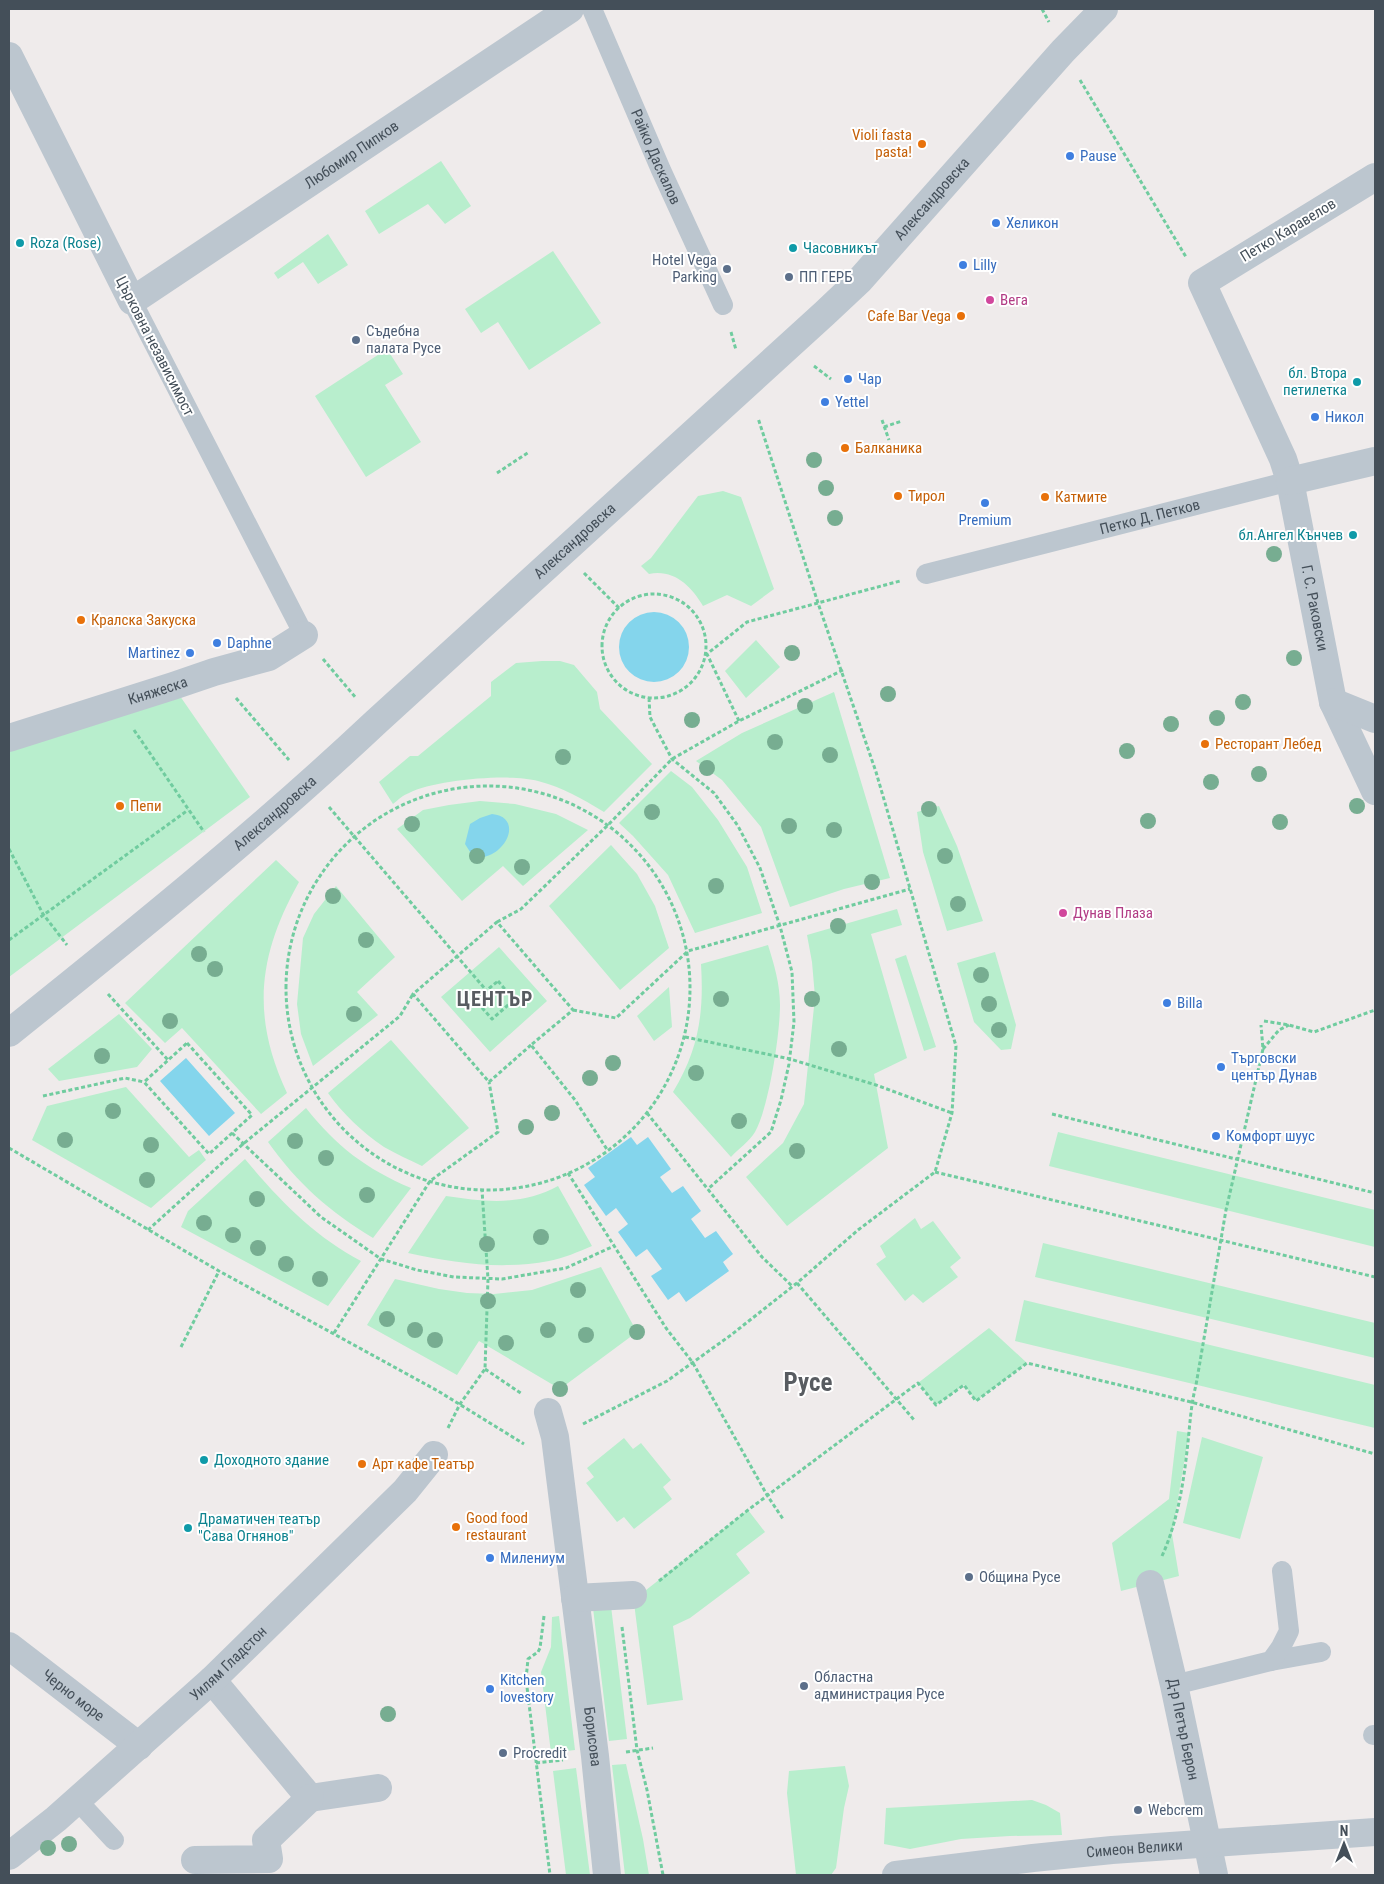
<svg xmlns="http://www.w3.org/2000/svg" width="1384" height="1884" font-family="'Roboto Condensed',sans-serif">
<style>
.green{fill:#b8eecd}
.water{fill:#84d5ec}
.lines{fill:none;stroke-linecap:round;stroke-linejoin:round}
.path{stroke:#70cc9f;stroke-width:3;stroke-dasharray:4 2.5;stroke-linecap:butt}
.service{stroke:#bcc6cf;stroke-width:20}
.pedestrian{stroke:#bcc6cf;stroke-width:28}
.minor{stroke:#bcc6cf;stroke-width:28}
.tertiary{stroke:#bcc6cf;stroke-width:28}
.tree{fill:#77ad91}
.food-dot{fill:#e8710a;stroke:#fff;stroke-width:2}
.shop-dot{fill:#3f7fe0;stroke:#fff;stroke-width:2}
.culture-dot{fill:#0f9aa8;stroke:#fff;stroke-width:2}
.service-dot{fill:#5c6f8a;stroke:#fff;stroke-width:2}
.hotel-dot{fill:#d1479c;stroke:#fff;stroke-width:2}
.labels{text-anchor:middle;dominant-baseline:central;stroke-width:4;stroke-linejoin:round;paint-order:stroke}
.food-label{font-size:15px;fill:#c56008;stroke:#fff;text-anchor:start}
.street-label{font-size:15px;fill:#444f59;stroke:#fff}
.shop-label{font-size:15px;fill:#366cbe;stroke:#fff;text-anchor:start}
.culture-label{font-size:15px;fill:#0d838f;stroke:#fff;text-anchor:start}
.service-label{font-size:15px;fill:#4e5e75;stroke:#fff;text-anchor:start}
.hotel-label{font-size:15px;fill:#b23c85;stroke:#fff;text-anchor:start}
.district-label{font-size:20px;font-weight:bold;letter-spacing:1px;fill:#585c61;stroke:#fff}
.town-label{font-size:25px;font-weight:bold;fill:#585c61;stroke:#fff}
</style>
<rect width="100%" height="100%" fill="#efebeb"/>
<!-- green -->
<path class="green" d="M441,161l30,45 -26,18 -17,-20 -49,30 -14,-23z
M328,234l20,31 -30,19 -15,-22 -25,17 -4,-6z
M553,251l48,72 -72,47 -31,-48 -17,11 -16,-24z
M387,349l16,25 -18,11 36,57 -55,35 -51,-81z
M723,491l18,6 33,92 -23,17 -24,-11 -24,11c-12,-20 -29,-37 -54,-32l-8,-8 10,-8 47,-62z
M756,640l24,27 -34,31 -21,-27z
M542,661h18l14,4 23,27 3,17 52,55 -48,48c-23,-14 -40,-24 -66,-31 -28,-8 -103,-1 -129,12 -6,2 -11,7 -16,11l-14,-22 31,-26h8l73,-60v-14l25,-19z
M173,686l77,111 -241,180v-239z
M834,692l56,186 -46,11 -54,18 -29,-80 -39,-47 -26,-19 46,-28z
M671,771l21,16 26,33 29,47 15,46 -67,20 -27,-58 -35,-39 -14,-13z
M480,801l35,3 41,10 32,16 -65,56 -20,-20 -41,35 -65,-72 26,-19 26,-5z
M939,806l18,40 26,75 -36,10 -24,-79 -6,-40z
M611,845l26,29 18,32 14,42 -49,42 -71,-84z
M276,860l23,22c-41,73 -48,134 -12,211l-26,21 -79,-86 -17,15 -40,-40z
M336,886l59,71 -38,35 21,23 -65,51 -12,-32 -4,-30 6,-66 11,-24z
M897,909l5,16 -31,9 36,124 -33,16 14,74 -101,78 -41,-49 37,-34 21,-39 11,-107 -3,-35 -5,-27z
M768,945c6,19 12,39 12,60 0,29 -11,102 -25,127 -5,9 -17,17 -24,25l-58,-65c26,-43 31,-79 28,-128z
M499,947l48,54 -57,51 -49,-55z
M995,952l21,73 -5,24 -10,1 -27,-28 -17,-59z
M906,955l30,92 -12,4 -29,-92z
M669,987l3,40 -18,14 -17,-25z
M119,1014l33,35 -15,18 -78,14 -11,-12z
M391,1040l78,88 -47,38c-12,-6 -26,-12 -38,-19 -22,-15 -41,-33 -56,-54z
M126,1087l63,70 10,-7 7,10 -55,48 -119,-68 15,-34z
M306,1108c30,38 60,61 105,80l-38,50c-43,-26 -76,-55 -105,-96z
M1058,1132l317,78v37l-326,-81z
M245,1159c33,40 70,78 116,102l-33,45 -147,-79 7,-16z
M558,1186l34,60c-14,6 -28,12 -43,15 -48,9 -95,2 -141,-8l38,-57c40,6 75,10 112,-10z
M915,1218l6,11 12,-8 28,37 -11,9 8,10 -35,26 -10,-9 -8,7 -29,-37 10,-7 -6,-11z
M1043,1243l332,80v35l-340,-81z
M601,1267l36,65 -77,57 -81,-48 -22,34 -90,-50 28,-46 44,10 28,4 27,1 38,-4z
M1024,1300l351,85v43l-360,-87z
M989,1328l38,35 -51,38 -12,-16 -28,20 -18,-22z
M1177,1431l12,2 -17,101 7,42 -58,15 -9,-48 57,-44z
M1202,1437l61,20 -23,82 -57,-16z
M624,1438l9,11 8,-6 30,37 -8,7 9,12 -38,30 -10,-12 -7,5 -31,-39 8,-6 -7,-9z
M748,1510l17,22 -29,22 14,19 -60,45 -17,8 10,74 -36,5 -14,-110 8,-1z
M611,1606l16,133 -18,2 -16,-133z
M559,1616l16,134 -24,3 -10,-81 10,-25 1,-30z
M626,1764l17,75 6,36h-24l-13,-110z
M845,1766l4,20 -5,22 -8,60 -5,7h-35l-9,-82 2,-22z
M576,1768l14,107h-24l-13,-104z
M1032,1800l14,5 14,8 2,22 -52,1 -49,3 -51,10 -26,-5 2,-36z"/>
<!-- water -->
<path class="water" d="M619 647a35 35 0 1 1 70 0a35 35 0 1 1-70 0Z
M492,814c29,3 17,35 -5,42 -4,2 -10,0 -15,-1l-7,-11 5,-20 10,-6z
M186,1058l49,55 -26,23 -49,-55z
M631,1137l6,8 11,-8 23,32 -11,8 12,16 11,-7 18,25 -10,8 14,19 11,-7 17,23 -10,8 6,9 -43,31 -7,-10 -11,8 -17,-24 11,-7 -15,-20 -11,8 -18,-25 10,-8 -12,-16 -10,8 -22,-31 11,-8 -7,-9z"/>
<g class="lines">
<!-- path -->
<path class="path" d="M1042,9l7,13
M1080,80l106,177
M731,332l5,18
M814,366l17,13
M882,420l7,20
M884,427l18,-6
M497,473l32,-21
M584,573l35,35
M602 646a52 52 0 1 1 104 0a52 52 0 1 1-104 0Z
M323,659l33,39
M236,698l53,62
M649,698l1,19 22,42 42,34 24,33 22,42 20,58 12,46 2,50 -5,42 -8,36 -10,32 -63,57
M739,721l-32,-67 40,-32 153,-41
M134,730l70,102
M286 988a202 202 0 1 1 404 0a202 202 0 1 1-404 0Z
M329,807l157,183
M9,849l34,65 24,31
M497,922l24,-13 87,-84 64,-66 67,-38 104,-51
M9,940l179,-130
M498,981l16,19 -22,19 -17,-19z
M108,994l60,66
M573,1010l43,8 72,-67 222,-62
M1264,1021l25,4 25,7 61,-22
M685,1037l105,22 86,26 76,28
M187,1043l65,72 -43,39 -65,-72z
M531,1045l-42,37 -76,-88 84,-72 76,88 -42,35 44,55 33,51
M1263,1049l16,-19 10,-5
M43,1096l82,-18 19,4
M647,1113l115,144 30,29
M1052,1114l323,79
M232,1133l89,84 60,42 36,11 37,7 48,2 64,-11 48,-22
M9,1148l210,123 219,120 86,53
M935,1172l440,105
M568,1173l98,155 27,35 74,132 16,24
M148,1230l95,-86 157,-128 13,-22
M797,1283l118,138
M334,1333l96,-152 68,-49 -9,-50
M181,1347l38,-76
M485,1369l37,25
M583,1424l84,-43 64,-46 66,-52 61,-53 77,-58 17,-59 4,-67 -80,-274 -58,-169 -60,-185
M448,1428l12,-24 25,-35 3,-90 -6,-89
M1162,1556c16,-35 22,-76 26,-114 2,-19 3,-38 8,-57l30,-175 37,-161 -2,-24
M659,1581l89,-71 170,-127 18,22 28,-20 12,16 51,-38 164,39 184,52
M544,1616l-4,32 -2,4 -10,7 -2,20 24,196
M622,1627l15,123 10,40 16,85
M626,1752l27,-4
M536,1763l27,-3"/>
<!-- service -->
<g class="service">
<path id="s1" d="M592,9l69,161 62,135"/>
<path d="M132,301l172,334"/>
<path id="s2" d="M926,574l364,-93"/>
<path d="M1271,1661l50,-9"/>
<path d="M1174,1685l97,-24 10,-14 8,-16 -7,-60"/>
<path d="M1373,1735h2"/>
<path d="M77,1800l37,40"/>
</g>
<!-- pedestrian -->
<g class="pedestrian">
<path id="s3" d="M9,738l164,-52 41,-14 55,-15 35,-22"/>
<path id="s4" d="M9,1033c125,-100 250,-201 367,-311l449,-409 35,-33 203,-229 41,-42"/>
<path id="s5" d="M548,1412l7,25 40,319 12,119"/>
<path d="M575,1598l58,-3"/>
</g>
<!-- minor -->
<g class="minor">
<path id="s6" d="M9,56l123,245 438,-292"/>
<path id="s7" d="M1375,177l-173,106 81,176 7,22 43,221 42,89"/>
<path d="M1333,702l42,17"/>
<path id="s8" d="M1150,1584l24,101 40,190"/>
<path id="s9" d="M9,1646l130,100"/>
<path d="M212,1680l98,118 68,-10"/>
<path id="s10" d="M9,1856l47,-37 156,-139 193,-189 29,-36"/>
<path d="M195,1860l74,-1 -3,-19 44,-42"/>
<path id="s11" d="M896,1875l137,-17 79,-8 263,-18"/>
</g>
<!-- tertiary -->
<path class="tertiary" d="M1290,481l85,-20"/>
</g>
<!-- trees -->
<g class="tree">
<circle cx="814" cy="460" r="8"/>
<circle cx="826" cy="488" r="8"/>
<circle cx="835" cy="518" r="8"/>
<circle cx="1274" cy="554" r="8"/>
<circle cx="792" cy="653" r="8"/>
<circle cx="1294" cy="658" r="8"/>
<circle cx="888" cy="694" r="8"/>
<circle cx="1243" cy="702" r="8"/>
<circle cx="805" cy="706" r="8"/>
<circle cx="1217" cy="718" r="8"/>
<circle cx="692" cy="720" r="8"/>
<circle cx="1171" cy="724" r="8"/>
<circle cx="775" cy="742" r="8"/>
<circle cx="1127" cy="751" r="8"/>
<circle cx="830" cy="755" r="8"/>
<circle cx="563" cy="757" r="8"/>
<circle cx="707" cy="768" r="8"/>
<circle cx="1259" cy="774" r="8"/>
<circle cx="1211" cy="782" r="8"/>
<circle cx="1357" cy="806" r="8"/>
<circle cx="929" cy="809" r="8"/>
<circle cx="652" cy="812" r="8"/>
<circle cx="1148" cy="821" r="8"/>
<circle cx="1280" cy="822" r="8"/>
<circle cx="412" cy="824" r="8"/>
<circle cx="789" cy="826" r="8"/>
<circle cx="834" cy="830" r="8"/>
<circle cx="477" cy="856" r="8"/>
<circle cx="945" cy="856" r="8"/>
<circle cx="522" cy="867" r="8"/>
<circle cx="872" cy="882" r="8"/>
<circle cx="716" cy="886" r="8"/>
<circle cx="333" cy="896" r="8"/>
<circle cx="958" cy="904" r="8"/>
<circle cx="838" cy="926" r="8"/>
<circle cx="366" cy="940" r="8"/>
<circle cx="199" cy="954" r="8"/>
<circle cx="215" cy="969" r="8"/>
<circle cx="981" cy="975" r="8"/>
<circle cx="721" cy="999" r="8"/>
<circle cx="812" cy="999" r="8"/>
<circle cx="989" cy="1004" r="8"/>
<circle cx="354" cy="1014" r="8"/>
<circle cx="170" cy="1021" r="8"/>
<circle cx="999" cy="1030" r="8"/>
<circle cx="839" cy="1049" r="8"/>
<circle cx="102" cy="1056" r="8"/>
<circle cx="613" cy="1063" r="8"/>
<circle cx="696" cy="1073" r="8"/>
<circle cx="590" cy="1078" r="8"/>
<circle cx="113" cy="1111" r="8"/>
<circle cx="552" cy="1113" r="8"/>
<circle cx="739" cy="1121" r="8"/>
<circle cx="526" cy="1127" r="8"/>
<circle cx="65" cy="1140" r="8"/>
<circle cx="295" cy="1141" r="8"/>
<circle cx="151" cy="1145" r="8"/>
<circle cx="797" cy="1151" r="8"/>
<circle cx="326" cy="1158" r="8"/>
<circle cx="147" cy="1180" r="8"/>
<circle cx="367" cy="1195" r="8"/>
<circle cx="257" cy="1199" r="8"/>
<circle cx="204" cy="1223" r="8"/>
<circle cx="233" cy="1235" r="8"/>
<circle cx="541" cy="1237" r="8"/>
<circle cx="487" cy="1244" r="8"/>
<circle cx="258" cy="1248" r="8"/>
<circle cx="286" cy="1264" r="8"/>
<circle cx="320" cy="1279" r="8"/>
<circle cx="578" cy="1290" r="8"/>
<circle cx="488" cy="1301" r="8"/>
<circle cx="387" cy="1319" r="8"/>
<circle cx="415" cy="1330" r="8"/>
<circle cx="548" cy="1330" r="8"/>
<circle cx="637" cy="1332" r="8"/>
<circle cx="586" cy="1335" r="8"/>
<circle cx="435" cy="1340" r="8"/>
<circle cx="506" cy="1343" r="8"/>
<circle cx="560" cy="1389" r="8"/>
<circle cx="388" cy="1714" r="8"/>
<circle cx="69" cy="1844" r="8"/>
<circle cx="48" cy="1848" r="8"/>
</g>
<!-- markers -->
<g class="food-dot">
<circle cx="922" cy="144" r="5"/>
<circle cx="961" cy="316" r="5"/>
<circle cx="845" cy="448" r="5"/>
<circle cx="898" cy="496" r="5"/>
<circle cx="1045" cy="497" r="5"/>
<circle cx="81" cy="620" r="5"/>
<circle cx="1205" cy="744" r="5"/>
<circle cx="120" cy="806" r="5"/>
<circle cx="362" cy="1464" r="5"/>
<circle cx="456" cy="1527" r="5"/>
</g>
<g class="shop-dot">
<circle cx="1070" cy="156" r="5"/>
<circle cx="996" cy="223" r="5"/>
<circle cx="963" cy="265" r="5"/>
<circle cx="848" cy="379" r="5"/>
<circle cx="825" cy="402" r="5"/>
<circle cx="1315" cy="417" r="5"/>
<circle cx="985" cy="503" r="5"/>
<circle cx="217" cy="643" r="5"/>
<circle cx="190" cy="653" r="5"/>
<circle cx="1167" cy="1003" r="5"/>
<circle cx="1221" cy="1067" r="5"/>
<circle cx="1216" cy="1136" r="5"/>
<circle cx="490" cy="1558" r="5"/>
<circle cx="490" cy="1689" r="5"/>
</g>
<g class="culture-dot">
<circle cx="20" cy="243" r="5"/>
<circle cx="793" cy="248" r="5"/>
<circle cx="1357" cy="382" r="5"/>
<circle cx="1353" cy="535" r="5"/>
<circle cx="204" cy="1460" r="5"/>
<circle cx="188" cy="1528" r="5"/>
</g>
<g class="service-dot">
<circle cx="727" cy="269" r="5"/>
<circle cx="789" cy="277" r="5"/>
<circle cx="356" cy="340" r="5"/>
<circle cx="969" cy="1577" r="5"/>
<circle cx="804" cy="1686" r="5"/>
<circle cx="503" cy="1753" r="5"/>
<circle cx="1138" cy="1810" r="5"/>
</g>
<g class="hotel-dot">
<circle cx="990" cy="300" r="5"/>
<circle cx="1063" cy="913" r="5"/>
</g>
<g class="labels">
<!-- food labels -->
<g class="food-label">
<text x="912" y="135" text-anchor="end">Violi fasta<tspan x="912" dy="17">pasta!</tspan></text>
<text x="951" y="316" text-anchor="end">Cafe Bar Vega</text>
<text x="855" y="448">Балканика</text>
<text x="908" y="496">Тирол</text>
<text x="1055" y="497">Катмите</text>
<text x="91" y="620">Кралска Закуска</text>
<text x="1215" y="744">Ресторант Лебед</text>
<text x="130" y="806">Пепи</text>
<text x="372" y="1464">Арт кафе Театър</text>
<text x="466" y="1518">Good food<tspan x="466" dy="17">restaurant</tspan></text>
</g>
<!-- street labels -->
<g class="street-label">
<text stroke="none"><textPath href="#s6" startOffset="538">Любомир Пипков</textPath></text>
<text stroke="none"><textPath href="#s1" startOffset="161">Райко Даскалов</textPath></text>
<text stroke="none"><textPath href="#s4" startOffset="1245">Александровска</textPath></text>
<text transform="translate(1288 230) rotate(-31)">Петко Каравелов</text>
<text transform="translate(155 346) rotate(63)">Църковна независимост</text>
<text stroke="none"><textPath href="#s2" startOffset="231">Петко Д. Петков</textPath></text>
<text stroke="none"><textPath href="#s4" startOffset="750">Александровска</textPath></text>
<text stroke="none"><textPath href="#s7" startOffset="549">Г. С. Раковски</textPath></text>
<text stroke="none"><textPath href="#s3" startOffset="156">Княжеска</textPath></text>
<text stroke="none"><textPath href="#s4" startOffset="345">Александровска</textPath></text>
<text stroke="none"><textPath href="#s10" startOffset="292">Уилям Гладстон</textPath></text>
<text stroke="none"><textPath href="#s9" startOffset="81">Черно море</textPath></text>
<text stroke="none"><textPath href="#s8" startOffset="149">Д-р Петър Берон</textPath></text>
<text stroke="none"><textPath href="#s5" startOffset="328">Борисова</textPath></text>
<text stroke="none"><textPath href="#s11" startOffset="240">Симеон Велики</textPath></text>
</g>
<!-- shop labels -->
<g class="shop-label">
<text x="1080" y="156">Pause</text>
<text x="1006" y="223">Хеликон</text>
<text x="973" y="265">Lilly</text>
<text x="858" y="379">Чар</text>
<text x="835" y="402">Yettel</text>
<text x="1325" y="417">Никол</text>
<text x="985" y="520" text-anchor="middle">Premium</text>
<text x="227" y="643">Daphne</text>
<text x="180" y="653" text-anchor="end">Martinez</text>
<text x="1177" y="1003">Billa</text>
<text x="1231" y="1058">Tърговски<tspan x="1231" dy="17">център Дунав</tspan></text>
<text x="1226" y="1136">Комфорт шуус</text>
<text x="500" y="1558">Милениум</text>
<text x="500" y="1680">Kitchen<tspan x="500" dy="17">lovestory</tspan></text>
</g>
<!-- culture labels -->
<g class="culture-label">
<text x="30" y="243">Roza (Rose)</text>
<text x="803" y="248">Часовникът</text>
<text x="1347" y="373" text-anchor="end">бл. Втора<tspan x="1347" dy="17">петилетка</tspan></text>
<text x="1343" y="535" text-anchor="end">бл.Ангел Кънчев</text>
<text x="214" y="1460">Доходното здание</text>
<text x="198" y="1519">Драматичен театър<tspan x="198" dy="17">"Сава Огнянов"</tspan></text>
</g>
<!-- service labels -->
<g class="service-label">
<text x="717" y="260" text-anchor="end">Hotel Vega<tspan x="717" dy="17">Parking</tspan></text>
<text x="799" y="277">ПП ГЕРБ</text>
<text x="366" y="331">Съдебна<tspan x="366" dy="17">палата Русе</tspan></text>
<text x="979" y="1577">Община Русе</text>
<text x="814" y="1677">Областна<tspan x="814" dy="17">администрация Русе</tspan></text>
<text x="513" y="1753">Procredit</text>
<text x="1148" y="1810">Webcrem</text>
</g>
<!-- hotel labels -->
<g class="hotel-label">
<text x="1000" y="300">Вега</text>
<text x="1073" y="913">Дунав Плаза</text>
</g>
<!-- district labels -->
<g class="district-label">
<text x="495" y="999">ЦЕНТЪР</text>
</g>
<!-- town labels -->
<g class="town-label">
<text x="808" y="1382">Русе</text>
</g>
</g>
<!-- border -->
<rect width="1384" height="1884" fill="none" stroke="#444f59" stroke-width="20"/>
<!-- north arrow -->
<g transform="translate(1344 1844)" stroke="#ffffff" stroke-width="4" paint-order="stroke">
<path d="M0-4L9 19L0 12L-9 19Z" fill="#444f59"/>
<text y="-8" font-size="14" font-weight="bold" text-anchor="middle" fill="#444f59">N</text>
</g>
</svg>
